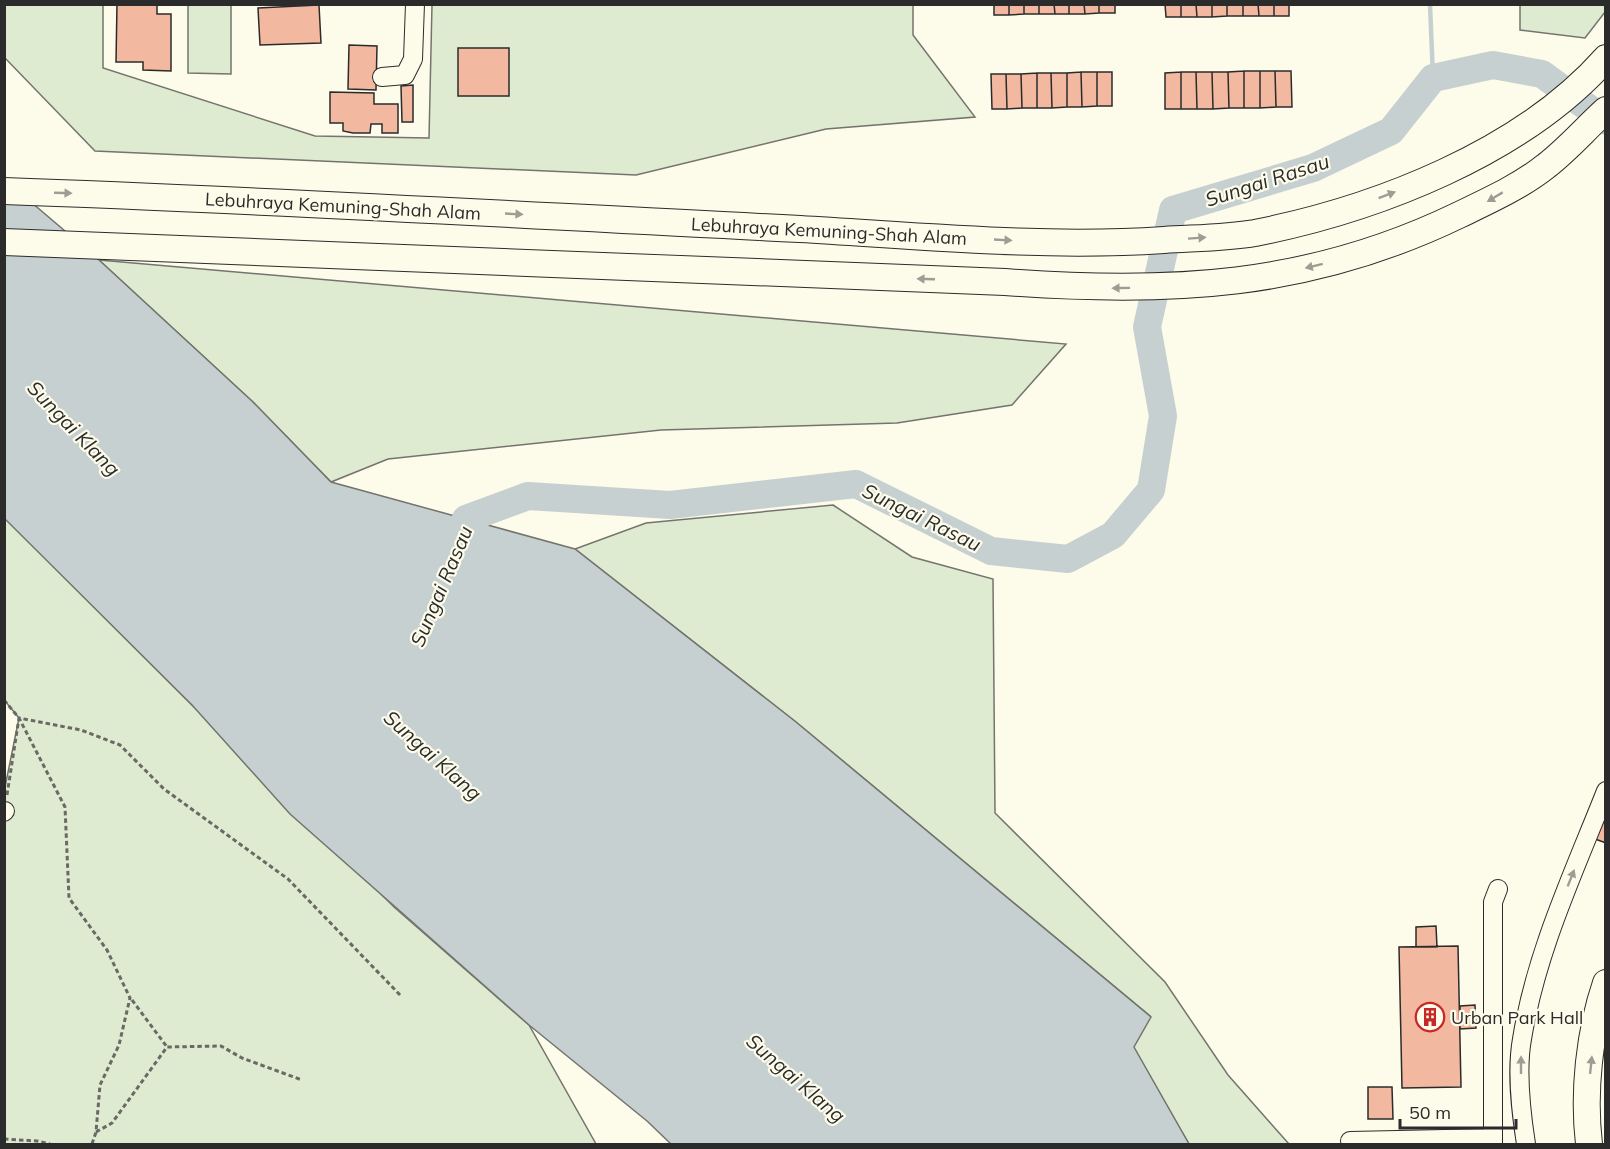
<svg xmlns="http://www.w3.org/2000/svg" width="1610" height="1149" font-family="Mulish,sans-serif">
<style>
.green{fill:#deebd1;stroke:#74746e;stroke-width:1.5}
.water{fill:#c7d0d0;stroke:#74746e;stroke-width:1.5}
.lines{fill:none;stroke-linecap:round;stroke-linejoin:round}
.stream{stroke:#c7d0d0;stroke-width:4.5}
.river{stroke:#c7d0d0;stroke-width:28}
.building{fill:#f2b8a0;stroke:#2b2b2b;stroke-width:1.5}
.minor-casing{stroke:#2b2b2b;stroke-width:20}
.highway-casing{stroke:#2b2b2b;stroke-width:28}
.path{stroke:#6a6964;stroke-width:3;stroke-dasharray:4.5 3;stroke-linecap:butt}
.minor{stroke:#fdfbea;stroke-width:18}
.highway{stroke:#fdfbea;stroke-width:26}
.oneway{fill:#9e9d94}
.labels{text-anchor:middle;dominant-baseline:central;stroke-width:4.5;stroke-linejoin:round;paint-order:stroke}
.street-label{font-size:18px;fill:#2b2b2b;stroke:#fdfbea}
.poi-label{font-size:18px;fill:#2b2b2b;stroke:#fdfbea;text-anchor:start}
.water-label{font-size:20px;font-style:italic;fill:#2b2b2b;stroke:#fdfbea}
</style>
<rect width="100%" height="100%" fill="#fdfbea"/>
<!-- green -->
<path class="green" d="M5,5h98v63l212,68 114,2 3,-133h481v30l62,82 -149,12 -190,46 -541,-24 -90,-93z
M188,5h43v69l-43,-1z
M1520,5h85v7l-20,26 -65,-8z
M99,260l967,84 -54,61 -115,18 -236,7 -273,29 -57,23 -78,-80z
M833,505l79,52 81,22 2,234 170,169 63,93 61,69h-100l-56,-97 17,-31 -354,-294 -221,-173 71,-26z
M4,517l390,390 135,118 67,119h-591l-1,-352 15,-74 -14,-17z"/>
<!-- water -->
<path class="water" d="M4,179l95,81 154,142 78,80 244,67 221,173 355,295 -17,30 55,97h-518l-24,-23 -118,-96 -239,-211 -98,-109 -187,-186z"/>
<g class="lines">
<!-- stream -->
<path class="stream" d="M1430,4l3,74"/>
<!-- river -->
<path class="river" d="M452,554l14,-35 62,-23 142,9 186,-21 135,67 77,8 45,-24 38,-45 12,-74 -16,-89 26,-117 140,-42 78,-37 42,-53 60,-13 49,9 64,47"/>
</g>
<!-- building -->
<path class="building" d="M117,4h40v10h14v57l-28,-1v-8h-27z
M994,4h15v11h-15z
M1009,4h15v10l-15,1z
M1024,4h15v10h-15z
M1039,4h15l1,10h-16z
M1054,4h15v10h-14z
M1069,4h15l1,10h-16z
M1084,4h15v9l-14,1z
M1099,4h16v9h-16z
M1165,4h16v13h-15z
M1181,4h15l1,13h-16z
M1196,4h16v13h-15z
M1212,4h15v12l-15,1z
M1227,4h16v12h-16z
M1243,4h15l1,12h-16z
M1258,4h16v12h-15z
M1274,4h15v12h-15z
M319,5l2,38 -61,2 -2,-37z
M349,45l28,1 -1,44 -28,-1z
M458,48h51v48h-51z
M1244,71h16v37h-16z
M1244,71v37h-15l-1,-36z
M1260,71h15l1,36 -16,1z
M1275,71h16l1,36h-16z
M1081,72h16v34l-15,1z
M1081,72l1,35h-15v-34z
M1097,72h15v34h-15z
M1181,72h15l1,37h-16z
M1181,72v37h-16v-36z
M1196,72h16l1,37h-16z
M1212,72h16l1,36 -16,1z
M1037,73h14l1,35h-15z
M1037,73v35h-15l-1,-34z
M1051,73h16v34l-15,1z
M991,74h15l1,35h-15z
M1006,74h15l1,34 -15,1z
M413,85v37h-11l-1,-36z
M330,92l44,1v11h24v29h-16v-9h-11l-1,9h-17l-10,-2v-8h-13z
M1606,812v31l-11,-4z
M1436,926l1,21h-21v-20z
M1458,946l3,141 -59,1 -3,-141z
M1475,1005l1,23 -16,1v-23z
M1368,1087h24l1,32h-25z"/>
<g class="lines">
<!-- minor casing -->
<g class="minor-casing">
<path id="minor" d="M382,77l23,-2 8,-16 2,-55
M4,812l1,-1
M1350,1141l143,-3
M1493,1144v-242l5,-13
M1526,1144c-5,-32 -10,-72 -4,-105 14,-87 52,-167 84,-248"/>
</g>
<!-- highway casing -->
<g class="highway-casing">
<path id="highway" d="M4,191c266,9 531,25 796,38 121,7 243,19 364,11 30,-2 62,-2 91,-7 121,-24 267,-80 351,-175
M4,242l1001,40c164,12 303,6 454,-67 29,-14 62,-29 87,-49 21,-16 40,-38 60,-56
M1589,1144c-6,-51 0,-111 17,-161"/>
</g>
<!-- path -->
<path class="path" d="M4,700l15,18 46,89 4,91 38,52 23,48 -11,47 -19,40 -4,47 -4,12
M7,795l12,-77 62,12 39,15 44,44 124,90 114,118
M132,1000l35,47
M96,1132l16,-9 55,-76 54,-1 21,12 60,22
M4,1139l33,2 13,3"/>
<!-- minor -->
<use href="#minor" class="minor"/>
<!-- highway -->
<use href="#highway" class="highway"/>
</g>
<!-- one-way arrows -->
<defs><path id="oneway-solid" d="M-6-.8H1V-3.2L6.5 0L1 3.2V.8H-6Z" transform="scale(1.5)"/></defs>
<g class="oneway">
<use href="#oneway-solid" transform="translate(63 193) rotate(2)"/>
<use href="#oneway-solid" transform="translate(1387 195) rotate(-21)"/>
<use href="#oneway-solid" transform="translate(1495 197) rotate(149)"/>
<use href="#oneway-solid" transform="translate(514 214) rotate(3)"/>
<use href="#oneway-solid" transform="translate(1197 238) rotate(-4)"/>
<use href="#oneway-solid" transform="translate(1003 240) rotate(3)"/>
<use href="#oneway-solid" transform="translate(1314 266) rotate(166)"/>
<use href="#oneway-solid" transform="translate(926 279) rotate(-178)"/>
<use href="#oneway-solid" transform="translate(1121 288) rotate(179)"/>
<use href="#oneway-solid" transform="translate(1571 878) rotate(-68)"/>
<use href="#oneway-solid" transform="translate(1521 1065) rotate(-90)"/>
<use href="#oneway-solid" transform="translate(1591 1065) rotate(-84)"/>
</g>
<!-- icons -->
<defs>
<g id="building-ring" transform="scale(1.5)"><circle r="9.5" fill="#fdfbea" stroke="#c62828" stroke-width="1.5"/><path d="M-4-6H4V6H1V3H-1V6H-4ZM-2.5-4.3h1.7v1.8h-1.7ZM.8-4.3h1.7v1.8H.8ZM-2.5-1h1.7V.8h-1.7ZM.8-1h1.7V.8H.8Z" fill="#c62828"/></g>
</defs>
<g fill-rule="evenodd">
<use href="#building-ring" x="1430" y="1017"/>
</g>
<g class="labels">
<!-- street labels -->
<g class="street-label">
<text transform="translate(343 206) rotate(3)">Lebuhraya Kemuning-Shah Alam</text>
<text transform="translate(829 231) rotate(3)">Lebuhraya Kemuning-Shah Alam</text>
</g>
<!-- poi labels -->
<g class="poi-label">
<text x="1451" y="1017">Urban Park Hall</text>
</g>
<!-- water labels -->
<g class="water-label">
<text transform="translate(1267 180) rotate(-18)">Sungai Rasau</text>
<text transform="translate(74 428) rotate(46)">Sungai Klang</text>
<text transform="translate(922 517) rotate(26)">Sungai Rasau</text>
<text transform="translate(441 586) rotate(-67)">Sungai Rasau</text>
<text transform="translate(433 755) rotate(42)">Sungai Klang</text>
<text transform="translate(796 1078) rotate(41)">Sungai Klang</text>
</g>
</g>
<!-- border -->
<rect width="1610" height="1149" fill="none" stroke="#2b2b2b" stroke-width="12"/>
<!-- scale -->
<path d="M1400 1119v9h116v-9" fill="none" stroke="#2b2b2b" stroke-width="3"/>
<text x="1409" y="1119" font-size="18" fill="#2b2b2b" stroke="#fdfbea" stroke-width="4.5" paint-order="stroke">50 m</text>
</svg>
